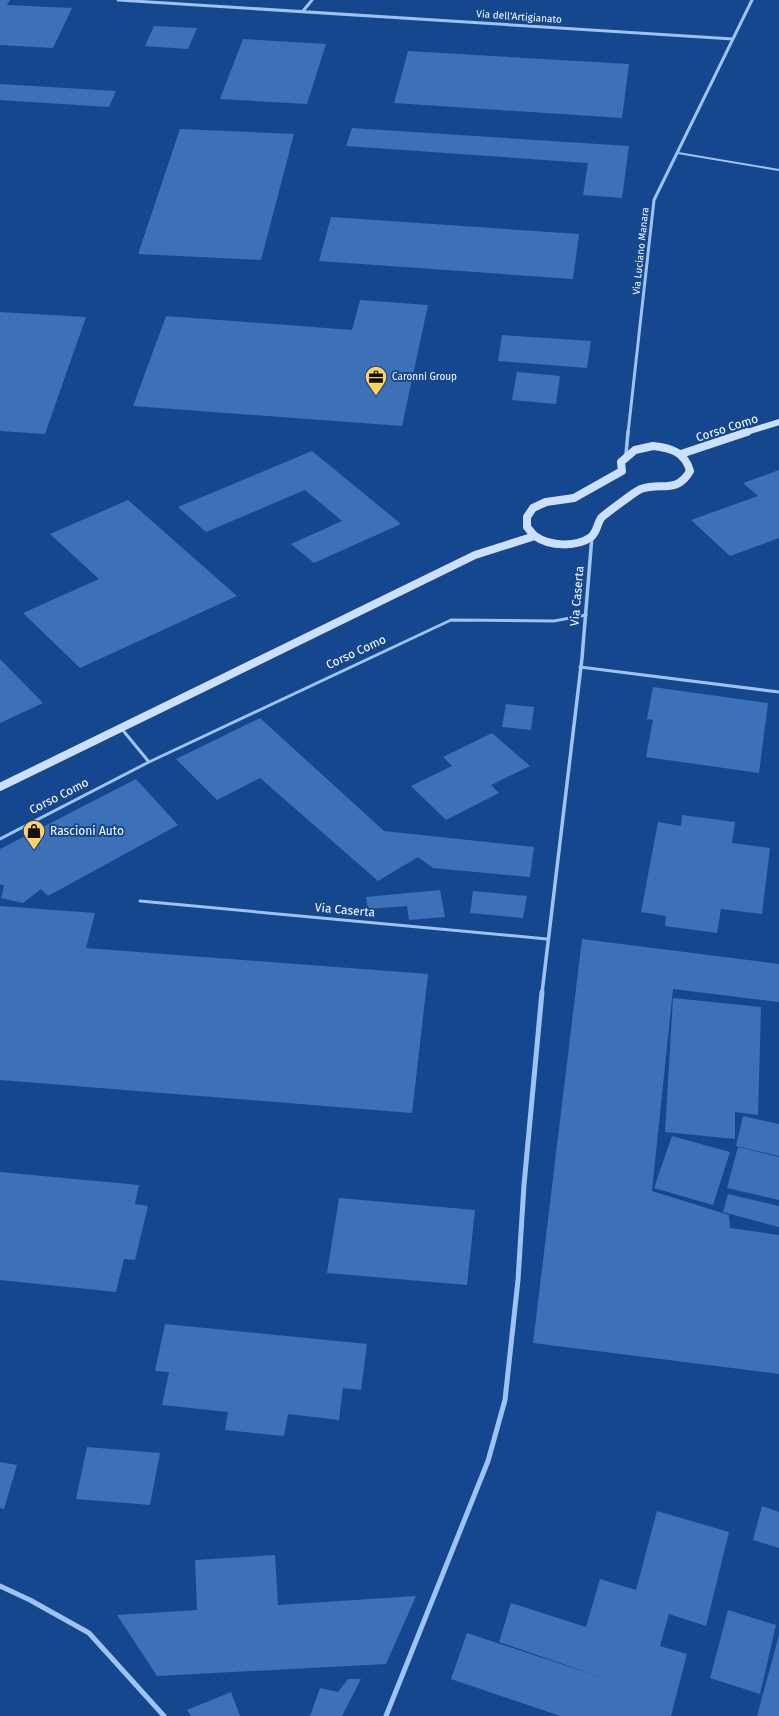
<svg xmlns="http://www.w3.org/2000/svg" width="779" height="1716" font-family="'Fira Sans',sans-serif">
<style>
.building{fill:#3c70b7}
.lines{fill:none;stroke-linecap:round;stroke-linejoin:round}
.service-far1{stroke:#9ec2f1;stroke-width:2}
.service{stroke:#9ec2f1;stroke-width:3}
.minor-far2{stroke:#9ec2f1;stroke-width:3}
.minor-far1{stroke:#9ec2f1;stroke-width:3.5}
.minor{stroke:#9ec2f1;stroke-width:5}
.secondary-far1{stroke:#cce0fb;stroke-width:6}
.secondary{stroke:#cce0fb;stroke-width:8}
.labels{text-anchor:middle;dominant-baseline:central;stroke-width:4;stroke-linejoin:round;paint-order:stroke}
.far-street-label{font-size:10px;fill:#fff;stroke:#14478e}
.far-poi-label{font-size:10px;fill:#fff;stroke:#14478e;text-anchor:start}
.street-label{font-size:12px;fill:#fff;stroke:#14478e}
.poi-label{font-size:12px;fill:#fff;stroke:#14478e;text-anchor:start}
</style>
<rect width="100%" height="100%" fill="#14478e"/>
<!-- building -->
<path class="building" d="M0,0h10l-3,5 65,3 -19,40 -53,-3z
M154,26l43,2 -9,21 -43,-3z
M243,39l83,5 -19,60 -87,-5z
M408,51l221,13 -7,54 -228,-15z
M0,84l116,7 -7,16 -109,-7z
M352,128l277,18 -7,52 -39,-3 5,-32 -242,-17z
M180,129l114,5 -33,126 -123,-6z
M331,217l248,17 -6,45 -254,-18z
M360,300l68,5 -26,121 -269,-20 33,-90 186,14z
M0,312l86,5 -41,117 -45,-3z
M502,335l89,6 -4,27 -89,-7z
M517,372l43,4 -4,28 -44,-4z
M312,451l89,73 -87,39 -23,-19 51,-23 -37,-31 -99,42 -28,-25z
M779,470v68l-49,18 -39,-36 67,-24 -15,-13z
M128,500l109,96 -157,72 -57,-55 76,-34 -49,-45z
M0,659l43,44 -43,20z
M653,687l115,16 -9,70 -113,-16 7,-37 -6,-1z
M506,704l28,3 -3,23 -29,-3z
M260,718l124,113 150,16 -4,30 -97,-9 -15,-11 -40,24 -118,-103 -43,22 -41,-41z
M492,733l38,33 -39,19 8,8 -53,27 -35,-34 41,-20 -9,-9z
M136,779l42,46 -130,71 -7,-7 -18,14 -22,-5 3,-12 -4,-2v-35z
M682,815l53,7 -3,21 38,5 -8,66 -41,-5 -4,24 -52,-7 1,-10 -25,-4 17,-90 23,4z
M440,890l5,27 -36,3 -2,-14 -39,3 -2,-12z
M473,891l54,5 -4,22 -53,-5z
M0,906l95,7 -9,35 342,26 -16,139 -412,-33z
M582,939l197,25v38l-106,-13 -21,202 77,24 1,13 49,7v139l-246,-31z
M673,998l88,9 -3,108 -23,-3v27l-70,-7z
M743,1116l36,8v32l-43,-10z
M672,1136l58,16 -17,53 -59,-17z
M738,1147l41,10v43l-52,-12z
M0,1172l139,13 -4,19 13,2 -13,54 -11,-1 -8,33 -116,-12z
M728,1194l51,12v21l-56,-15z
M339,1198l136,12 -8,75 -140,-12z
M165,1324l202,20 -6,46 -18,-2 -4,32 -51,-6 -4,22 -59,-6 3,-18 -66,-7 7,-33 -14,-1z
M87,1447l73,6 -10,52 -74,-6z
M0,1462l17,3 -13,44 -4,-1z
M762,1506l17,6v36l-26,-8z
M657,1511l72,21 -23,94 -37,-12 -9,32 27,8 -16,62h-111l-109,-37 16,-46 142,47 -110,-38 12,-39 75,24 14,-48 36,11z
M275,1555l3,50 138,-9 -30,68 -229,12 -40,-61 80,-5 -2,-50z
M728,1610l48,15 -16,69 -50,-16z
M779,1635v81h-22z
M348,1679h13l-19,37h-32l10,-28 18,4z
M231,1692l9,24h-49l-4,-6z"/>
<g class="lines">
<!-- service-far1 -->
<path class="service-far1" d="M678,153l101,17"/>
<!-- service -->
<path class="service" d="M580,667l199,25
M121,728l28,34 302,-142 103,1 32,-6
M0,839l149,-77
M140,901l407,38"/>
<!-- minor-far2 -->
<path class="minor-far2" d="M118,0l615,39
M303,11l9,-11
M628,433l26,-233 98,-200"/>
<!-- minor-far1 -->
<path class="minor-far1" d="M626,454l2,-22
M542,993l40,-335 10,-122"/>
<!-- minor -->
<path class="minor" d="M0,1586l30,14 59,33 75,83
M386,1716l102,-255 17,-61 13,-120 6,-95 18,-193"/>
<!-- secondary-far1 -->
<path class="secondary-far1" d="M744,433l35,-11"/>
<!-- secondary -->
<path class="secondary" d="M653,446c18,2 32,6 37,25 -13,23 -29,11 -49,18 -4,1 -37,26 -40,29 -4,6 -4,14 -10,19 -14,10 -41,10 -56,-1 -3,-2 -5,-6 -8,-9v-10l6,-9 13,-6 28,-4 48,-27 -1,-9 14,-12z
M681,454l66,-22
M0,787l475,-232 60,-19"/>
</g>
<!-- icons -->
<defs>
<g id="office-pin" transform="scale(1.15)"><path d="M0 17L-7.5 6A9.5 9.5 0 1 1 7.5 6Z" fill="#ffd35d" stroke="#14478e"/><path d="M-6-3h4V-5.5h4V-3h4V5H-6ZM-1-4.5V-3h2v-1.5ZM-6 0V1H6V0Z" fill="#111"/></g>
<g id="shop-pin" transform="scale(1.15)"><path d="M0 17L-7.5 6A9.5 9.5 0 1 1 7.5 6Z" fill="#ffd35d" stroke="#14478e"/><path d="M-5-2.5h2.3a2.7 3.5 0 0 1 5.4 0H5L5.5 6h-11ZM-1.5-2.5h3a1.5 2.3 0 0 0-3 0Z" fill="#111"/></g>
</defs>
<g fill-rule="evenodd">
<use href="#office-pin" x="376" y="377"/>
<use href="#shop-pin" x="34" y="831"/>
</g>
<g class="labels">
<!-- far-street labels -->
<g class="far-street-label">
<text transform="translate(519 17) rotate(4)">Via dell'Artigianato</text>
<text transform="translate(641 251) rotate(-84)">Via Luciano Manara</text>
</g>
<!-- far-poi labels -->
<g class="far-poi-label">
<text x="392" y="377">Caronni Group</text>
</g>
<!-- street labels -->
<g class="street-label">
<text transform="translate(727 428) rotate(-18)">Corso Como</text>
<text transform="translate(577 596) rotate(-85)">Via Caserta</text>
<text transform="translate(356 652) rotate(-25)">Corso Como</text>
<text transform="translate(59 796) rotate(-27)">Corso Como</text>
<text transform="translate(345 910) rotate(5)">Via Caserta</text>
</g>
<!-- poi labels -->
<g class="poi-label">
<text x="50" y="831">Rascioni Auto</text>
</g>
</g>
</svg>
